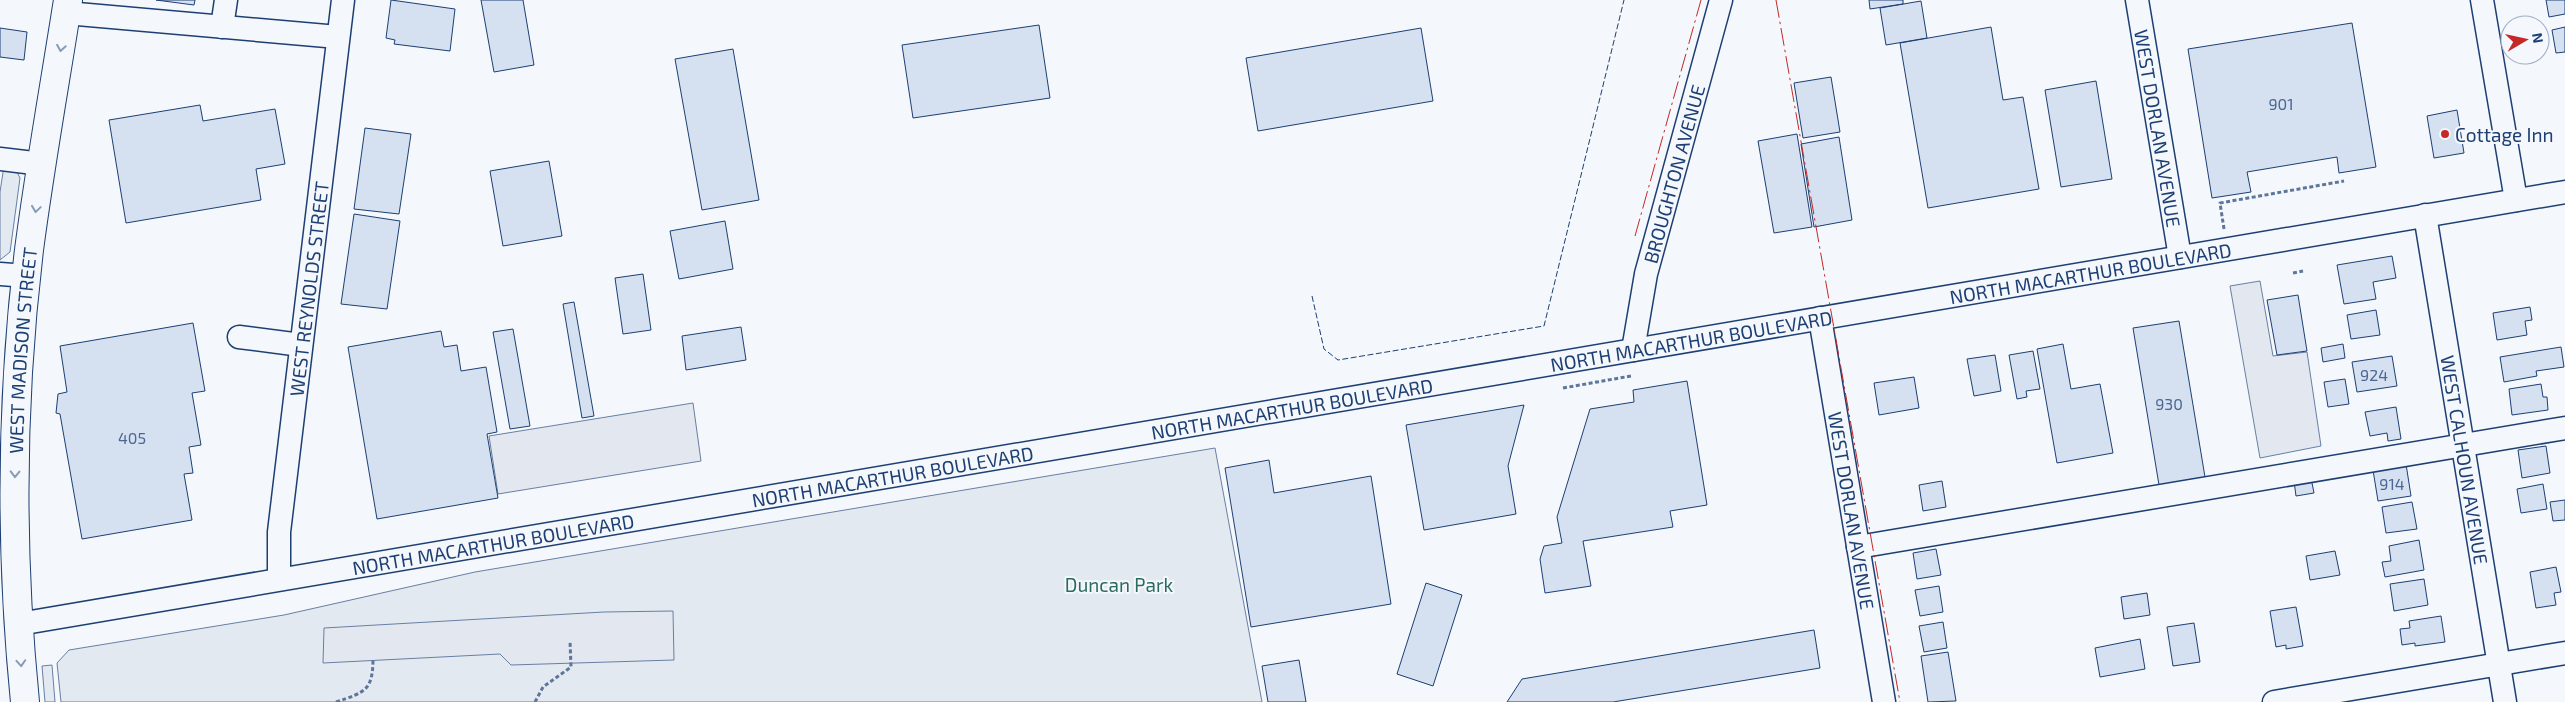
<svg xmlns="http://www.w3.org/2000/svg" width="2565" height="702" font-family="'Exo 2',sans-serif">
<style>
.green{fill:#e3e9f0;stroke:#687fa3}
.parking{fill:#e3e8f0;stroke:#687fa3}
.building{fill:#d5e0f0;stroke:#1d3f73}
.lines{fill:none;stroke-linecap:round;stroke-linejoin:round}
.minor-casing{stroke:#1d3f73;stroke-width:25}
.major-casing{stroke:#1d3f73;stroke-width:30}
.path{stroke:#5e769c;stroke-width:3;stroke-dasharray:4 2.5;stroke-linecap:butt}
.minor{stroke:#f4f7fb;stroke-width:22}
.major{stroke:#f4f7fb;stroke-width:28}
.fence{stroke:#1d3f73;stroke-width:1;stroke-dasharray:6 2.5;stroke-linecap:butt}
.power{stroke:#c62828;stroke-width:1;stroke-dasharray:18 4 2.5 4;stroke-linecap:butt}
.oneway{stroke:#889bb7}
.poi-dot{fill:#c62828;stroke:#f4f7fb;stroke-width:2}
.labels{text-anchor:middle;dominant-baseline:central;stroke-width:4;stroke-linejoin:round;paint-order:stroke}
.number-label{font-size:16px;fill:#4b6792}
.street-label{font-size:19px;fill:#1d3f73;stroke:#f4f7fb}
.poi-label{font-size:19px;fill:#1d3f73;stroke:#f4f7fb;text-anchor:start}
.park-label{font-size:19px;fill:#2c6c60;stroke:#f4f7fb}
</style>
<rect width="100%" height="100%" fill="#f4f7fb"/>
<!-- green -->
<path class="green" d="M4,166l11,2 5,10 -10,74 -10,8v-68z
M1215,448l47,254h-1201l-4,-39 12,-13 215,-35 191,-43z
M52,665l3,37h-10l-3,-36z"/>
<!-- parking -->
<path class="parking" d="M2260,281l13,75 34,-4 14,94 -61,12 -30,-172z
M693,403l8,58 -203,33 -9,-58z
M673,611l1,49 -163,5 -11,-11 -177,9 1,-35 280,-16z"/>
<!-- building -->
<path class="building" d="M156,0h39l-1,5z
M391,0l64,9 -5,42 -56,-7 1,-4 -9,-2z
M481,0h42l11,65 -40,7z
M1869,0h34v4l-33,5z
M2546,0h19v14l-16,3z
M1921,1l6,37 -41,7 -6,-37z
M2352,23l24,144 -37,6 -2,-16 -90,15 4,20 -39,6 -24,-149z
M1039,25l11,73 -137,20 -11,-73z
M1991,27l12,73 20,-3 16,92 -111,19 -28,-165z
M2565,27v25l-9,1 -4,-23z
M0,28l27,4 -3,28 -24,-3z
M1421,28l12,73 -175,30 -12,-73z
M733,49l26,151 -57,10 -27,-151z
M1831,77l9,55 -37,6 -9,-55z
M2096,81l16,98 -51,8 -16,-97z
M200,105l3,16 72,-12 10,55 -29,5 5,31 -135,23 -17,-103z
M2457,110l7,43 -30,5 -7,-42z
M365,128l46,6 -12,80 -45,-5z
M1797,134l15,93 -38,6 -16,-92z
M1839,137l13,83 -38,7 -13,-83z
M549,161l13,75 -59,10 -13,-75z
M354,214l46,7 -13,88 -46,-5z
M725,221l8,48 -54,10 -9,-48z
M2392,256l4,22 -23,4 3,17 -32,5 -7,-39z
M643,274l8,56 -28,4 -8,-56z
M2298,295l9,56 -30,4 -10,-55z
M574,302l20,114 -12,2 -19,-114z
M2530,307l2,13 -7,1 2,14 -30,5 -4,-27z
M2376,310l4,25 -29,4 -4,-24z
M2179,321l26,156 -46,8 -26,-157z
M193,323l12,68 -13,2 9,52 -12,2 4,26 -9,1 8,46 -110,19 -22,-125 -4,-1 2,-19 9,-2 -7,-46z
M741,327l5,33 -60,10 -4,-34z
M513,329l17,97 -20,3 -17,-97z
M441,331l3,16 13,-2 4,26 25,-4 11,65 -10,2 11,64 -121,21 -29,-172z
M2063,344l8,45 29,-5 13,69 -56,10 -20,-114z
M2343,344l2,14 -22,4 -2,-14z
M2561,347l3,20 -28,4 1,5 -33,6 -4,-25z
M2033,351l7,38 -14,2 1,6 -10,2 -8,-44z
M1995,355l6,36 -27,5 -7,-37z
M2392,356l5,30 -40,6 -5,-30z
M1914,377l5,31 -40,7 -5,-32z
M2345,379l4,25 -21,3 -4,-25z
M1687,381l20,124 -37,6 3,16 -90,14 8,45 -46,7 -5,-34 4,-13 18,-3 -5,-26 33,-108 44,-7 -1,-12z
M2541,384l2,13h4l1,13 -36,5 -3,-26z
M1524,405l-16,61 8,48 -92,16 -18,-105z
M2396,407l5,32 -13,2 -1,-8 -17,3 -5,-24z
M2546,446l4,27 -28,5 -4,-28z
M1269,460l5,33 97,-17 20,128 -140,23 -26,-159z
M2406,464l5,32 -33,5 -5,-31z
M2311,478l3,15 -18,3 -2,-15z
M1942,481l4,26 -23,4 -4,-26z
M2543,484l4,25 -26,4 -4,-24z
M2565,500v20l-12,1 -3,-19z
M2412,502l5,27 -31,4 -4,-26z
M2419,540l5,30 -39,7 -3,-15 9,-1 -2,-15z
M1936,549l5,26 -24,4 -4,-26z
M2335,551l5,24 -30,5 -4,-24z
M2556,567l5,25 -7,1 2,12 -20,3 -6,-36z
M2424,579l4,26 -34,6 -4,-27z
M1426,583l36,12 -29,91 -36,-12z
M1939,586l4,26 -23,4 -5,-26z
M2147,593l3,22 -26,4 -3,-22z
M2296,607l7,39 -17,3v-4l-10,2 -6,-36z
M2441,616l4,26 -30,4v-3l-13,2 -2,-16 10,-1 -1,-7z
M1943,622l4,26 -23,4 -5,-26z
M2194,623l6,39 -27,4 -6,-39z
M1814,630l6,38 -207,34h-106l15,-23z
M2140,639l5,30 -45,8 -5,-29z
M1948,652l8,49 -28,1 -7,-46z
M1299,660l7,42h-38l-6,-36z"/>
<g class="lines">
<!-- minor casing -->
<g class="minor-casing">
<g id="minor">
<path id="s1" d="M2137,0l43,257"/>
<path d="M2482,0l34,200"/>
<path d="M66,13l272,24"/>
<path d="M222,27l4,-27"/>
<path d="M0,159l42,5"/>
<path id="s2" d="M2425,215l80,487"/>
<path d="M0,274l27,2"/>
<path id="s3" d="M1820,318l64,384"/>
<path d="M239,337l62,8"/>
<path id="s4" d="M1633,350l13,-76 75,-274"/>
<path d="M1858,547l707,-119"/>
<path id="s5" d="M279,578v-46l64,-532"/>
<path id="s6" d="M19,624l2546,-432"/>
<path d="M2274,702l291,-49"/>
</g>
</g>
<!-- major casing -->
<g class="major-casing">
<g id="major">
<path id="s7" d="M25,702c-15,-150 -14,-303 4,-452 11,-84 26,-167 39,-250"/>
</g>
</g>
<!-- path -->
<path class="path" d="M2224,229l-4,-26 124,-22
M2293,273l10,-2
M1563,388l68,-12
M336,702c29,-10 37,-11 37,-44
M535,702l8,-15 28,-20 -1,-26"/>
<!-- minor -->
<use href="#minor" class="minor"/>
<!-- major -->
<use href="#major" class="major"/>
<!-- fence -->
<path class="fence" d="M1312,296l12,53 14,11 206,-34 80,-326"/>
<!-- power -->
<path class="power" d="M1776,0l124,702
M1635,236l66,-236"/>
</g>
<!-- one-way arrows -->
<defs><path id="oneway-chevron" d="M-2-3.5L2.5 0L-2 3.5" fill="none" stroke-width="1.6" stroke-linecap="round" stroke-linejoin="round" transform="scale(1.25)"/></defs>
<g class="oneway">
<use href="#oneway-chevron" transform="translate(61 48) rotate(99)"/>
<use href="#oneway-chevron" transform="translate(36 209) rotate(98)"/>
<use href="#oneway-chevron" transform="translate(15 474) rotate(91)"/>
<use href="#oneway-chevron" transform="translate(21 663) rotate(86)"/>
</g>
<!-- markers -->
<circle class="poi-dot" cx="2445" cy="134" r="5"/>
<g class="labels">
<!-- number labels -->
<g class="number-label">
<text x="2281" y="103">901</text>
<text x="2374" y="374">924</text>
<text x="2169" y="403">930</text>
<text x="132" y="437">405</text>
<text x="2392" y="483">914</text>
</g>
<!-- street labels -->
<g class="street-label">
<text stroke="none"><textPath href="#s1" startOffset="130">WEST DORLAN AVENUE</textPath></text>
<text stroke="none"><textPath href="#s4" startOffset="181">BROUGHTON AVENUE</textPath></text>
<text stroke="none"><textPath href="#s6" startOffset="2101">NORTH MACARTHUR BOULEVARD</textPath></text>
<text stroke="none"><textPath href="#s5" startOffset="291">WEST REYNOLDS STREET</textPath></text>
<text stroke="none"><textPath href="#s6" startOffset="1696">NORTH MACARTHUR BOULEVARD</textPath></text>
<text stroke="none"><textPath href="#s7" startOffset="352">WEST MADISON STREET</textPath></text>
<text stroke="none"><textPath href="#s6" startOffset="1291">NORTH MACARTHUR BOULEVARD</textPath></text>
<text stroke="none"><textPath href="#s2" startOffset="248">WEST CALHOUN AVENUE</textPath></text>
<text stroke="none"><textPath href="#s6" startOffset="886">NORTH MACARTHUR BOULEVARD</textPath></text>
<text stroke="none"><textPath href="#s3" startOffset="195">WEST DORLAN AVENUE</textPath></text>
<text stroke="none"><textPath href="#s6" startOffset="481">NORTH MACARTHUR BOULEVARD</textPath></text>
</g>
<!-- poi labels -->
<g class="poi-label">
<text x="2455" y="134">Cottage Inn</text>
</g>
<!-- park labels -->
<g class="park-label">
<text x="1119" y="584">Duncan Park</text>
</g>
</g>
<!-- north arrow -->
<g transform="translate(2525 40) rotate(81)"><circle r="24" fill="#f4f7fb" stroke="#9eadc5"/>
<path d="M0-4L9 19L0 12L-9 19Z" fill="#c62828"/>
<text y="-8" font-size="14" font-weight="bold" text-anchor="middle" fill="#1d3f73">N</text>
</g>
</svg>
